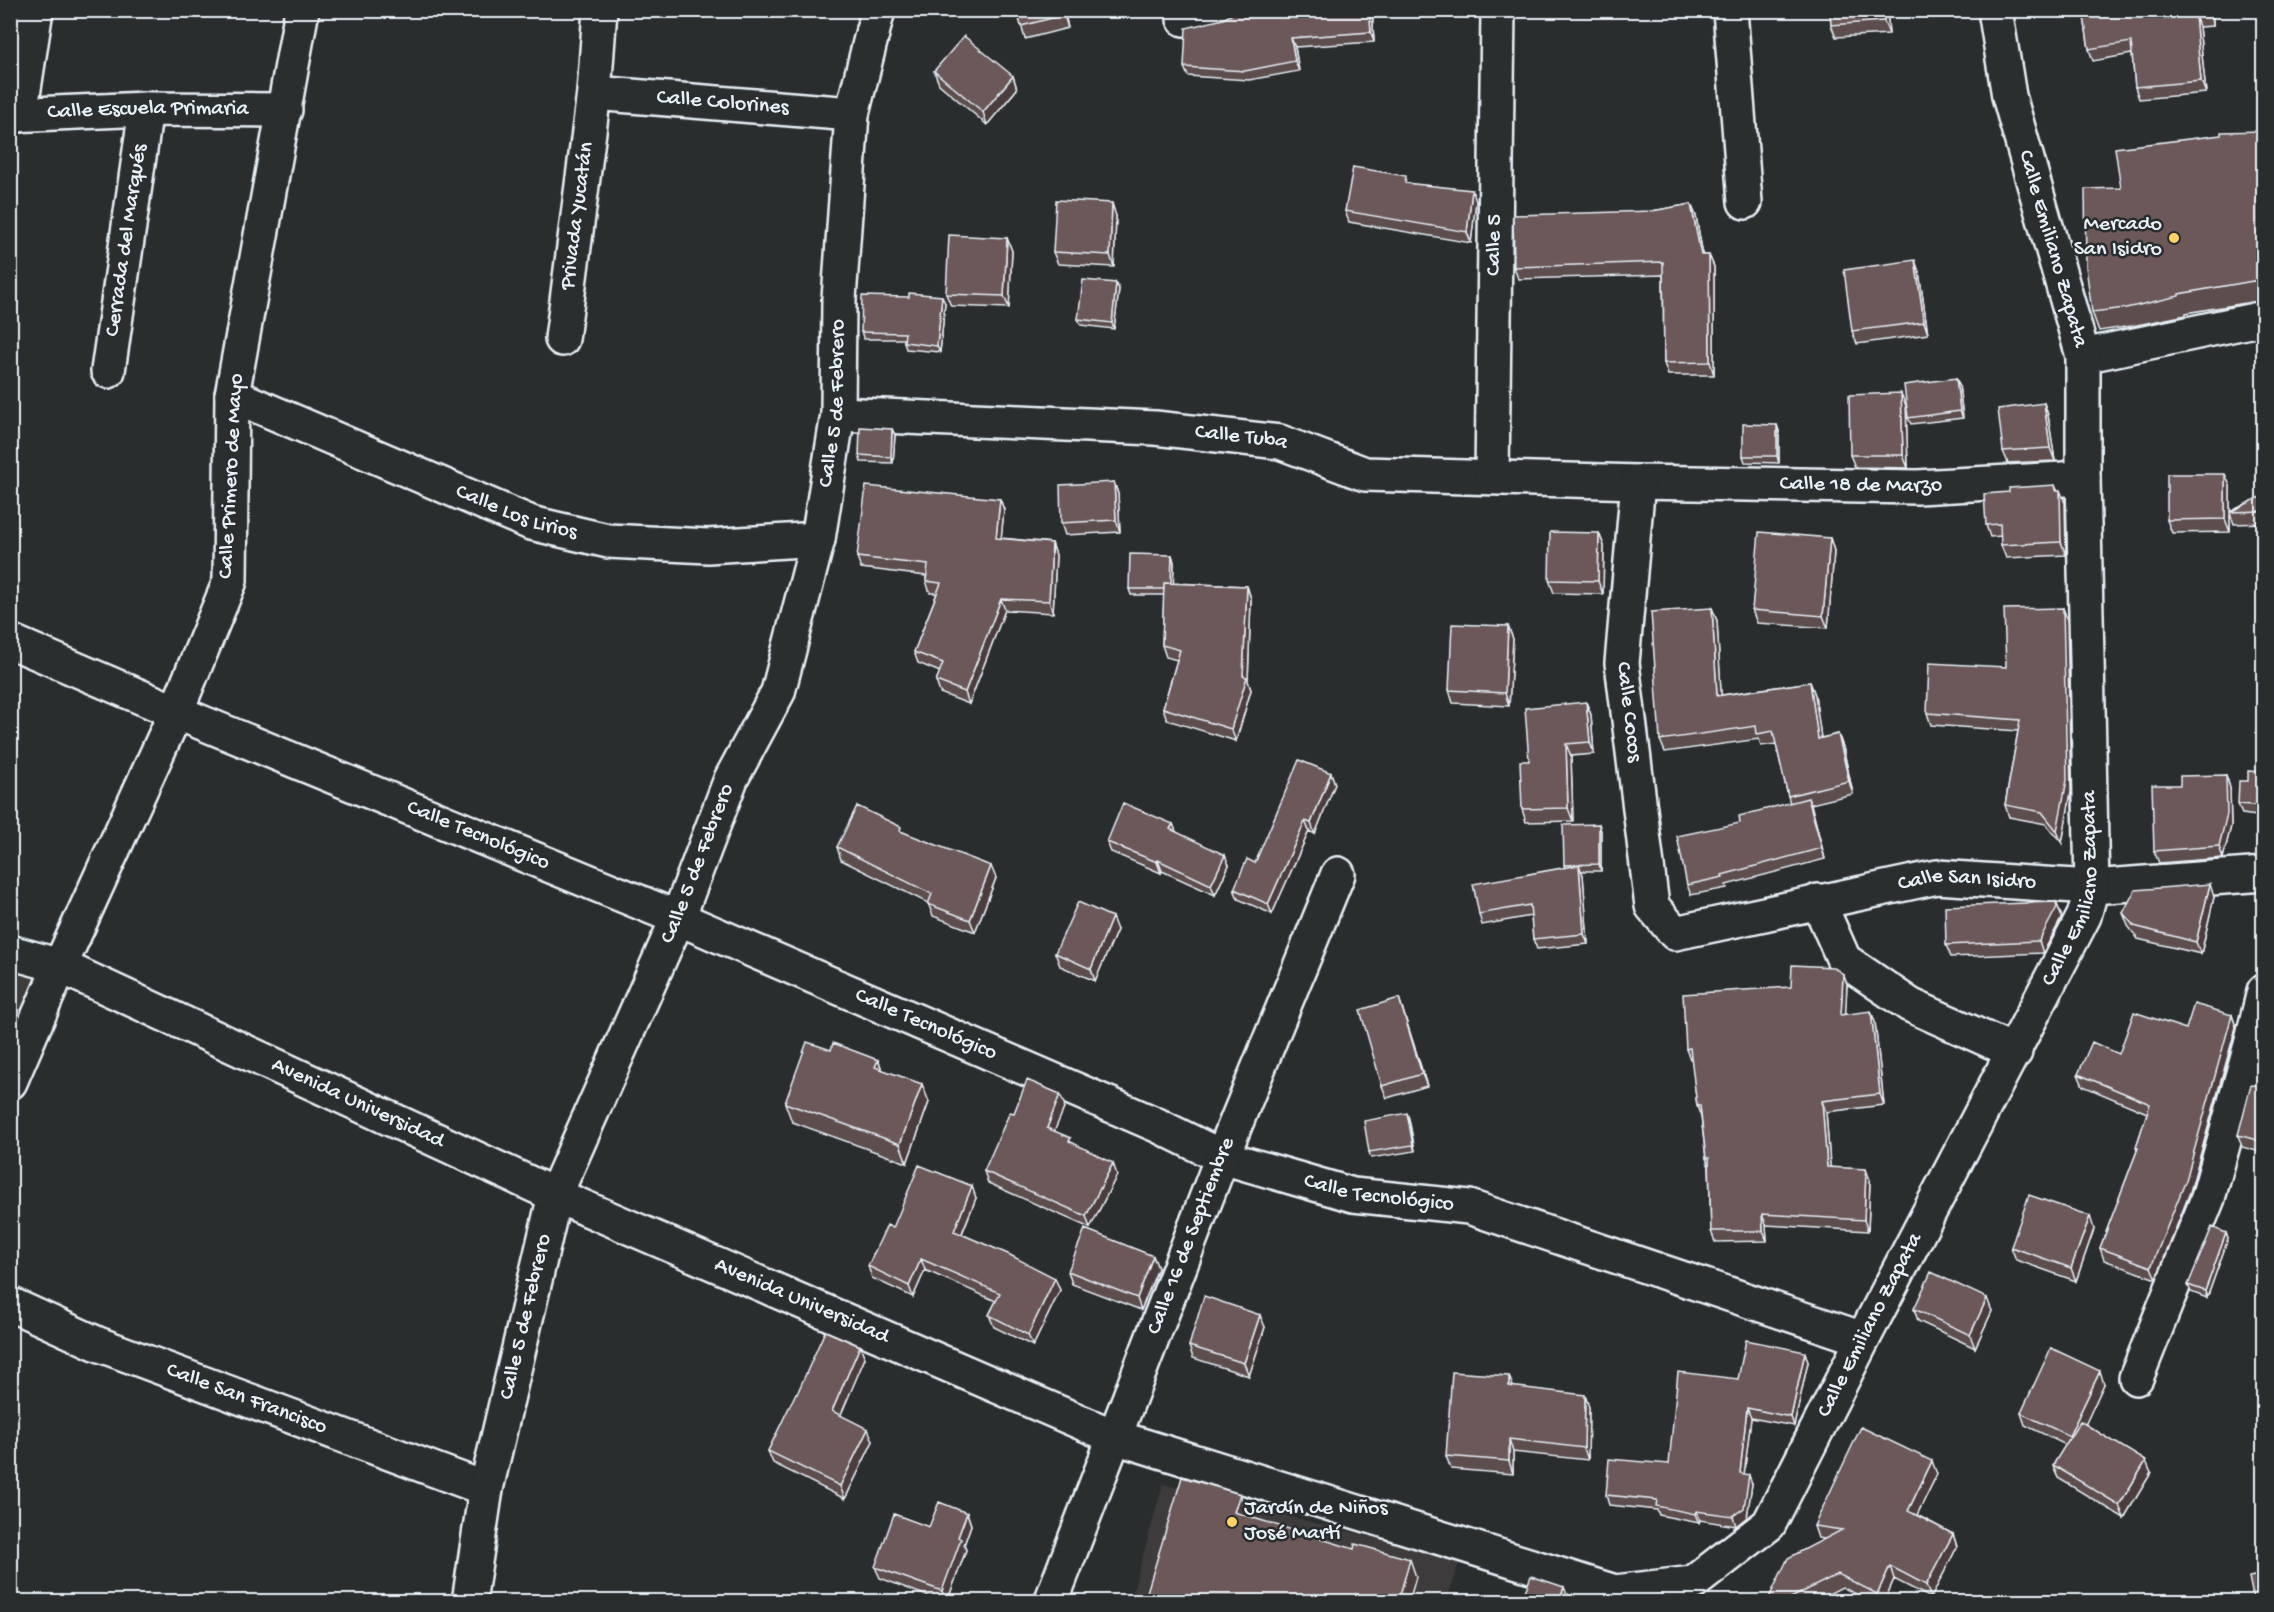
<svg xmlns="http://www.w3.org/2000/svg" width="2274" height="1612" font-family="'Gochi Hand',sans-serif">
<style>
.built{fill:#3e3a3b}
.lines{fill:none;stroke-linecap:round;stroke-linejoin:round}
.street-casing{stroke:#e8f1f8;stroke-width:38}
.secondary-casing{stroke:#e8f1f8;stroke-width:38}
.street{stroke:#2a2d2e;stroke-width:33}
.secondary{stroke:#2a2d2e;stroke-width:33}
.wall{fill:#5d4d4d;stroke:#e8f1f8;stroke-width:1.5}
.shaded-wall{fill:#4c3e3e;stroke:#e8f1f8;stroke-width:1.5}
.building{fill:#6c5959;stroke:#e8f1f8;stroke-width:1.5}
.poi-dot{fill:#ffd166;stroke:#2a2d2e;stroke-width:2}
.labels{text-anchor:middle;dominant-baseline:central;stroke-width:5;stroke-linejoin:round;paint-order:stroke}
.street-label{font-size:22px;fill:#e8f1f8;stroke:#2a2d2e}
.poi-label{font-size:22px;fill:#e8f1f8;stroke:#2a2d2e;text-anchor:end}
</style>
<rect width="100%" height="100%" fill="#2a2d2e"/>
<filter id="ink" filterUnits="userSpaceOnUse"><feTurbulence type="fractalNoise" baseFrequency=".0167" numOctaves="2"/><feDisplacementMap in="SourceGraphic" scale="12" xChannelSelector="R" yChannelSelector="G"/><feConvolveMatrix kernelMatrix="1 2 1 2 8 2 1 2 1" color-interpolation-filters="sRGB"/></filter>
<g filter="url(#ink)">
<!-- built -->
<path class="built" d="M11,970l24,7 -24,61 -1,-68z
M1163,1484l297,76 -14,41 -316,1z"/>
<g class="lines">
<!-- street casing -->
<g class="street-casing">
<g id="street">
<path d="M1730,10l15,192"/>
<path d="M1184,19l38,-9"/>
<path id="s1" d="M594,93l258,21"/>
<path id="s2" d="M10,115l136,-6 139,1"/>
<path d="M20,115l16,-105"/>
<path id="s3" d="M562,339l32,-246 6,-83"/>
<path d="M2083,356l181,-38"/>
<path id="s4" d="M108,371l38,-262"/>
<path id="s5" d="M232,395l299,128 77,18 100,5 110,-7"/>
<path id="s6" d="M838,414l317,14 125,14 85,32 273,8 279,5 166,-9"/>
<path id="s7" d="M1492,477l6,-467"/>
<path id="s8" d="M1638,482l-16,181 30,243 23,27 262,-56 155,10 172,-13"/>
<path id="s9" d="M10,641l166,71 502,206 479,207 65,32 131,38 116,12 394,132"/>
<path d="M1818,901l26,59 66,45 105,47"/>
<path d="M10,952l50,14 -50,116"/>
<path id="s10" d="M10,1304l88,40 388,145"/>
<path d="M2136,1378l72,-180 43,-153 13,-54"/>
<path id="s11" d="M469,1602l17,-113 69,-294 123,-277 53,-139 47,-87 40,-153 20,-125 1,-115 13,-185 26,-104"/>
<path id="s12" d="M1051,1602l171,-445 116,-283"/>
</g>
</g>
<!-- secondary casing -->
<g class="secondary-casing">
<g id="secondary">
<path id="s13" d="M302,10l-70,385 -2,186 -54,131 -116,254 495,229 560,242 500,155 78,-9 76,-59 94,-185 221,-423 8,-29 -9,-409v-122l-74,-260 -14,-86"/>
</g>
</g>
<!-- street -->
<use href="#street" class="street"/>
<!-- secondary -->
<use href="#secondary" class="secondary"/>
</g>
<!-- wall -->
<path class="wall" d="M1017,10h47l4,18 -43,11z
M1372,10l2,32 -79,5 4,24 -50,9 -61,-4 -4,-9 39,-48 8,-4z
M1830,10h57l2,24 -53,3 -5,-12z
M2083,10h130v16l-14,1 7,66 -67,6 -4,-12 -3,-33 -39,7 -4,-12z
M934,71l79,5 4,13 -30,36 -48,-41z
M2264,131v169l-78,13v2l-54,11 -33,5 -7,-19 29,-124z
M1409,183l67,18 -5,42 -122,-21 -4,-11z
M1691,204l5,12 7,39h6l5,12v108h-46l-4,-12 -1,-88 -145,4 -4,-12 138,-56z
M1116,216l-2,51 -56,-3 -5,-12z
M1007,238l5,13 -3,57 -58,-2 -5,-12z
M1919,272l9,62 -71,10 -5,-13z
M1116,283l3,6 -5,40 -33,-4 -3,-6z
M945,303l-5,49 -34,-3 -2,-7v-3h-40l-3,-7z
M1956,378l3,7 4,33 -52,6 -3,-6z
M2044,403l4,12 7,46 -47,2 -5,-12z
M1906,406l2,62 -53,-1 -5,-12z
M1777,425l2,6v32l-34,-1 -2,-6z
M892,429l3,6 -2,28 -32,-1 -2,-7z
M1114,482l4,12 2,38 -55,3 -4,-12z
M2230,486v26l34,-17v28l-30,1 -4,-11v19l-58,1 -5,-13z
M2057,490l8,13 1,52 -60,3 -5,-13v-9l-11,1 -4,-12z
M1000,499l4,11 -3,28 51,5 4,12 -3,58 -48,-3 -36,94 -29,-11 -4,-12 4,-9 -22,-9 -4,-11 23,-59h-7l-4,-12v-5l-65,-8 -4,-11z
M1599,533l5,13 -1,48 -49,-1 -5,-13z
M1830,538l4,13 -6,77 -71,-5 -5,-13z
M1172,555l2,7 -1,21 74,3 4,13 -3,82 3,9 -15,51 -69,-21 -4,-12 14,-48 -11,-3 -4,-12 2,-50h-33l-2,-6z
M1712,608l5,13 4,74 89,-13 5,13 6,43 17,-4 5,13 10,47 -42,10 14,55 -99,26 1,3 -36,7 -4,-10 53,-62 50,-20 -2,-7 -12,-52 -15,2 -2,-7 -94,13 -5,-12z
M2063,608l4,12 4,172 -9,51 -16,-19 -37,-7 -4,-12 13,-74 -87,-6 -4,-12 79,-46z
M1508,626l5,13 -4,67 -56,-3 -4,-13z
M1586,702l5,13 3,39 -23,2 2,65 -47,1 -4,-13 7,-48z
M2264,772v45l-22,-3 -4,-10 10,-23z
M1331,773l4,11 -20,50 -6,-3 -37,83 -34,-15 -4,-10z
M2226,775l4,13 1,38 -8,32 -64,5 -5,-12 26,-66z
M1173,824l3,8 53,33 -14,30 -53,-24 -1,2 -50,-21 -4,-10z
M1599,824l2,7v40h-20l2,4 5,69 -51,5 -4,-10 -2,-23 -49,9 -3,-11 86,-46 -1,-3z
M903,832l93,46 -21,54 -42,-16 -5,-13 -87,-43 -4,-13z
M2214,897l-13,57 -63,-15 -10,-13 -5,-13z
M2056,902l5,13v4l-18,34 -92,4 -5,-12z
M1117,930l-22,51 -35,-15 -5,-13z
M1843,974l4,10 -2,31 30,7 9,83 -58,7 4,55 40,13 -2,51 -102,-6 1,16 -52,1 -4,-11 -2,-64 -3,-9 -5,-41 -4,-11 -5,-47h-2l-4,-10 105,-62z
M1399,998l28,88 -40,12 -5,-12z
M2232,1015l4,12 -46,165 -34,87 -52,-19 -4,-12 37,-97 -1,-4 11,-34 -64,-27 -5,-12 41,-20 67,-25z
M831,1050l47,10 4,9 47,33 -22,61 -115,-41 -7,-19z
M2264,1086v67l-22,-6 -4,-12z
M1065,1106l-11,25 63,44 -27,53 -102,-45 -4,-12 30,-58z
M1409,1119l6,32 -44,7 -2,-6z
M976,1198l-14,36 98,56 -27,56 -39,-19 -5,-12 7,-14 -71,-31 -12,27 -41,-19 -4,-12 25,-38z
M2094,1229l-18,52 -60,-21 -5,-13z
M2226,1233l2,6 -21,59 -16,-6 -3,-7z
M1153,1256l5,12 -17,42 -69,-26 -4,-13z
M1914,1309l78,2 -17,37 -57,-27z
M1265,1327l-16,49 -56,-18 -4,-12z
M860,1346l5,12 -25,57 33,26 -28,58 -72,-36 -5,-12 29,-57z
M1808,1362l-14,64 -43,-8 -7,56 8,10 -5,33 -11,9 -36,-6 -1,3 -40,-8 -2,-5 -48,-5 -3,-10 63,-31 69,-85z
M2104,1384l-19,40 66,49 -27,45 -66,-40 -5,-13 13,-20 -41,-20 -4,-12z
M1513,1387l76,20 -1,53 -75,-8v22l-62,-5 -5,-13z
M1937,1474l-20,41 36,19 4,13 -26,51 -37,-19 -10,23h-12l-30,-15 -29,15h-46l57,-63 -6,-1 -4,-12z
M967,1513l4,12 -7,20 2,5 -19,52h-4l-63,-24 -5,-11 54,-40z"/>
<!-- shaded-wall -->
<path class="shaded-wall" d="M1063,10h1l4,18 -4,-13z
M1369,10h3l2,32 -3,-10z
M1883,10h4l2,24 -5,-13z
M2209,10h4v16l-4,-12z
M2195,15l4,12 7,66 -5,-12z
M1291,38l4,9 4,24 -4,-10z
M1013,76l4,13 -30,36 -4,-13z
M1472,190l4,11 -5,42 -4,-11z
M1112,203l4,13 -2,51 -4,-12z
M1691,204l5,12 9,52 -4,-13z
M1007,238l5,13 -3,57 -5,-12z
M1709,255l5,12v108l-4,-13z
M1915,260l4,12 9,62 -4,-12z
M1116,283l3,6 -5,40 -2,-6z
M942,296l3,7 -5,49 -3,-6z
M1956,378l3,7 4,33 -3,-7z
M1901,393l5,13 2,62 -5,-13z
M2044,403l4,12 7,46 -5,-13z
M1777,425l2,6v32l-2,-7z
M892,429l3,6 -2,28 -2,-6z
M2225,474l5,12v46l-5,-13z
M1114,482l4,12 2,38 -4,-12z
M2055,485l5,13v-8l5,13 1,52 -5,-13z
M1000,499l4,11 -4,39 -4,-11z
M1599,533l5,13 -1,48 -5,-13z
M1830,538l4,13 -6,77 -5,-12z
M1052,543l4,12 -3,58 -4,-12z
M1172,555l2,7 -1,34 -3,-7z
M1247,586l4,13 -3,82 3,9 -15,51 -5,-12 12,-53z
M1001,599l4,11 -36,94 -4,-12z
M1712,608l5,13 5,87 -5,-12z
M2063,608l4,12 4,172 -9,51 -5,-12z
M1508,626l5,13 -4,67 -4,-13z
M1810,682l5,13 8,57 -5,-13z
M1586,702l5,13 3,39 -4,-12z
M1838,734l5,13 10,47 -4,-13z
M1566,744l5,12 2,65 -5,-13z
M1331,773l4,11 -20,50 -4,-11z
M2226,775l4,13 1,38 -8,32 -4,-12z
M1808,798l4,11 13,50 -3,-11z
M1305,821l4,10 -37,83 -4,-10z
M1173,824l4,10 -7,-5z
M1599,824l2,7v40l-2,-7z
M1225,855l4,10 -14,30 -4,-10z
M1158,860l4,11 -1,2 -4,-11z
M1579,865l4,10 5,69 -4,-10z
M991,866l5,12 -21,54 -5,-12z
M2210,884l4,13 -13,57 -5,-12z
M2056,902l5,13v4l-18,34 -4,-12z
M1112,917l5,13 -22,51 -4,-12z
M1843,974l4,10 -2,42 -4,-11z
M1399,998l4,13 24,75 -5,-12z
M1871,1011l4,11 9,83 -4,-11z
M2232,1015l4,12 -46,165 -34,87 -5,-12z
M878,1060l7,18 -10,-11z
M922,1084l7,18 -22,61 -7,-19z
M1060,1094l5,12 -14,33 -4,-11z
M1822,1101l4,11 5,66 -4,-11z
M1407,1113l2,6 6,32 -2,-6z
M1113,1163l4,12 -27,53 -4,-12z
M1866,1169l4,11 -2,51 -4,-11z
M972,1186l4,12 -18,45 -4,-12z
M1762,1214l4,11 1,16 -4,-10z
M2090,1216l4,13 -18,52 -5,-13z
M2226,1233l2,6 -21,59 -2,-7z
M1153,1256l5,12 -17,42 -4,-12z
M921,1259l4,11 -12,27 -4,-11z
M1055,1278l5,12 -27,56 -5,-11z
M1987,1298l5,13 -17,37 -5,-13z
M1260,1315l5,12 -16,49 -5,-13z
M860,1346l5,12 -28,66 -5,-13z
M1805,1352l3,10 -14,64 -3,-9z
M2100,1371l4,13 -30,65 -5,-13z
M1509,1376l5,13 -5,-3z
M1585,1395l4,12 -1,53 -4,-12z
M1747,1408l4,10 -8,65 -3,-10z
M868,1429l5,12 -28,58 -5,-13z
M1509,1439l4,13v22l-4,-13z
M1932,1461l5,13 -24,49 -5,-12z
M2146,1461l5,12 -27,45 -5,-13z
M1749,1475l3,9 -5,33 -11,9 -3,-10z
M1240,1494l6,18 -5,18 -7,-18z
M1696,1511l4,9 -1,3 -4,-9z
M967,1513l4,12 -7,20 2,5 -19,52h-1l-4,-11 16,-54z
M1953,1534l4,13 -26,51 -5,-13z
M1410,1559l6,18 -7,25h-11z
M1890,1566l4,13 -10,23h-4l-3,-8z
M1564,1587l4,10 -1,5h-8z"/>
<!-- building -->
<path class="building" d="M1017,10h46l1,5 -43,11z
M1233,10h136l2,22 -80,6 4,23 -50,10 -61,-4 2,-39 37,-9 8,-4z
M1830,10h53l1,11 -53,4z
M2083,10h126v4l-14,1 6,66 -66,6 -4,-45 -42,7z
M964,36l49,40 -30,36 -49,-41z
M2264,131v151l-11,-1 -74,13v2l-53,12 -34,4 -6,-45 -1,-78 36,-1 -6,-40 106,-13v-3z
M1353,167l53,9 -1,7 67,7 -5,42 -122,-21z
M1056,200l56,3 -2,52 -57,-3z
M1691,204l10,51h8l1,107 -46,1 -1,-101 -149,5 -1,-52 139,-4z
M949,235l58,3 -3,58 -58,-2z
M1915,260l9,62 -72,9 -8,-61z
M1083,280l33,3 -4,40 -34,-4z
M909,293l33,3 -5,50 -33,-4 1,-9 -44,-1 1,-36 47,1z
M1956,378l4,33 -52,7 -4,-33z
M1901,393l2,62h-53l-1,-60z
M2044,403l6,45 -47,3 -5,-42z
M1743,424l34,1v31h-34z
M860,427l32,2 -1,28 -32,-2z
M2167,474h58v45l-58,1z
M1114,482l2,38 -55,3 -1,-38z
M2055,485l1,5h4l1,52 -60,3 -1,-21 -14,1 -2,-31 25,-2v-4z
M866,486l134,13 -4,39 56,5 -3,58 -48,-2 -36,93 -29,-11 7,-18 -29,-11 27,-69 -15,-2 2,-16 -71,-8z
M2264,495v16l-34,1z
M1550,532l49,1 -1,48 -49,-1z
M1759,532l71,6 -7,78 -71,-6z
M1130,554l42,1 -1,28h-7v6h-35z
M1164,583l83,3 -4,90 4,1 -16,52 -68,-21 17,-58 -18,-5z
M1712,608l5,88 93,-14 8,57 20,-5 11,47 -61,15 -15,-65 -16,3 -1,-8 -96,14 -9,-128z
M2063,608l4,172 -10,51 -15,-19 -37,-7 15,-85 -93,-7 2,-50 77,4 -2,-58z
M1452,624l56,2 -3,67 -56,-3z
M1586,702l4,40 -24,2 2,64 -46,1 -2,-48h9l-4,-53z
M1299,760l32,13 -20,50 -6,-2 -37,83 -34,-15 13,-30 8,4z
M2248,771l16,1v34l-26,-2 1,-23h9z
M2226,775l1,39 -8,32 -65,5 -2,-66h28v-9z
M1808,798l14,50 -100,27 1,2 -36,8 -10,-49 63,-13 -1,-7z
M1123,803l50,21 -3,5 55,26 -14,30 -53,-25 -1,2 -50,-20z
M857,806l44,21 -1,4 91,35 -21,54 -42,-16 4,-10 -95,-47z
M1599,824v40l-35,1 -1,-40z
M1579,865l5,69 -51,5 -3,-34 -51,9 -6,-30z
M2210,884l-14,58 -62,-16 -11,-13 12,-23z
M1078,902l34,15 -21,52 -36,-16z
M2056,902l1,5 -18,34 -93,4 -1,-39z
M1792,965l41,2 10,7 -2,41 30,-4 9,83 -58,7 5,66 39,2 -2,51 -102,-6 1,17h-52l-2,-73h-3l-6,-52h-3l-7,-58 -4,1 -3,-55 108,-7z
M1399,998l23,76 -40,12 -22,-76z
M2194,1004l38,11 -46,165 -35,87 -51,-19 38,-100 -2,-1 14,-43 -72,-30 14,-32 27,12 15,-42 52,17z
M807,1042l24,8 2,-7 45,17 -3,7 47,17 -22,60 -115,-41z
M1027,1080l33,14 -13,34 24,10 -2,3 44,22 -27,53 -102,-45 26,-59 4,1z
M2251,1085l13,1v56l-26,-7z
M1407,1113l6,32 -44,7 -5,-31z
M919,1165l53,21 -18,45 54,23 47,24 -27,57 -39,-20 11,-22 -79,-34 -12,27 -41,-20 19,-41 6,3z
M2029,1195l61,21 -19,52 -60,-21z
M2212,1227l14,6 -21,58 -17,-6z
M1085,1229l68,27 -16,42 -69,-27z
M1931,1272l56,26 -17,37 -56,-26z
M1204,1296l56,19 -16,48 -55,-17z
M825,1331l35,15 -28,65 36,18 -28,57 -72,-35 28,-58 1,1z
M1746,1340l59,12 -14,65 -44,-9 -7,65 9,2 -5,33 -11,8 -37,-5 -1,3 -39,-8 1,-6 -51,-5 3,-36 60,5 9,-92 60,7z
M2051,1348l49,23 -31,65 -48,-23z
M1452,1372l57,4v10l76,9 -1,53 -75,-9v22l-63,-5z
M2080,1421l66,40 -27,44 -66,-40z
M1861,1427l71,34 -24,50 45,23 -27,51 -36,-19 -13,28 -39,-20 -55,28h-16l21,-44 54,-28 -28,-4z
M1182,1477l58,17 -6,18 120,37 1,-5 55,15 -12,43h-254z
M939,1502l28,11 -9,24 3,2 -19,52 -67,-24 19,-53 35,13z
M2264,1574v28h-10l-5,-25z
M1531,1576l33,11 -5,15h-38z"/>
</g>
<!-- markers -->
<g class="poi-dot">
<circle cx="2174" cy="238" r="6"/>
<circle cx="1232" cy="1522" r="6"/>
</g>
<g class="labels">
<!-- street labels -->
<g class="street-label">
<text stroke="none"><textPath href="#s1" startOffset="129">Calle Colorines</textPath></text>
<text stroke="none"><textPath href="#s2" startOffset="138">Calle Escuela Primaria</textPath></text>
<text stroke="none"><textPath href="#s3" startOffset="124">Privada Yucatán</textPath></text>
<text stroke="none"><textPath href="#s4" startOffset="132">Cerrada del Marqués</textPath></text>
<text stroke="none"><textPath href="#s7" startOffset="232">Calle 5</textPath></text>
<text transform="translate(2052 249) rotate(74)">Calle Emiliano Zapata</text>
<text stroke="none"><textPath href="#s11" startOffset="1262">Calle 5 de Febrero</textPath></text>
<text stroke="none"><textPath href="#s6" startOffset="404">Calle Tuba</textPath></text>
<text transform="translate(232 476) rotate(-87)">Calle Primero de Mayo</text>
<text stroke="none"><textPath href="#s6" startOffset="1030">Calle 18 de Marzo</textPath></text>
<text stroke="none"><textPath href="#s5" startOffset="308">Calle Los Lirios</textPath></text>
<text stroke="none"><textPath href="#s8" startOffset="231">Calle Cocos</textPath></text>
<text stroke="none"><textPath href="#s9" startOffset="507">Calle Tecnológico</textPath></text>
<text stroke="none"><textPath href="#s11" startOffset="777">Calle 5 de Febrero</textPath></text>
<text stroke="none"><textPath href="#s8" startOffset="760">Calle San Isidro</textPath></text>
<text stroke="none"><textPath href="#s13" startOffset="3561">Calle Emiliano Zapata</textPath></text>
<text stroke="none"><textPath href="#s9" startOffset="993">Calle Tecnológico</textPath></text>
<text stroke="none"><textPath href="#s13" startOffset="1326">Avenida Universidad</textPath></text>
<text stroke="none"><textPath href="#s9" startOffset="1479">Calle Tecnológico</textPath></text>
<text stroke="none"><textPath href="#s12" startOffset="392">Calle 16 de Septiembre</textPath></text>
<text stroke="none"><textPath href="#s13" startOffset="1812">Avenida Universidad</textPath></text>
<text stroke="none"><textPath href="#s11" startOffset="291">Calle 5 de Febrero</textPath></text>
<text stroke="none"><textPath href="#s13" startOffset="3075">Calle Emiliano Zapata</textPath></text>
<text stroke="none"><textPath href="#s10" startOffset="255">Calle San Francisco</textPath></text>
</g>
<!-- poi labels -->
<g class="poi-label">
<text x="2162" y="225">Mercado<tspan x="2162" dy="25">San Isidro</tspan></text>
<text x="1244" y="1509" text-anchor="start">Jardín de Niños<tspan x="1244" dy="25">José Martí</tspan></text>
</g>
</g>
<!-- margin -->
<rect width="2274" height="1612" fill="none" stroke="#2a2d2e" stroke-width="36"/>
<rect x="18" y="18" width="2238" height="1576" fill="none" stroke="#e8f1f8" stroke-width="2" filter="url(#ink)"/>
</svg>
